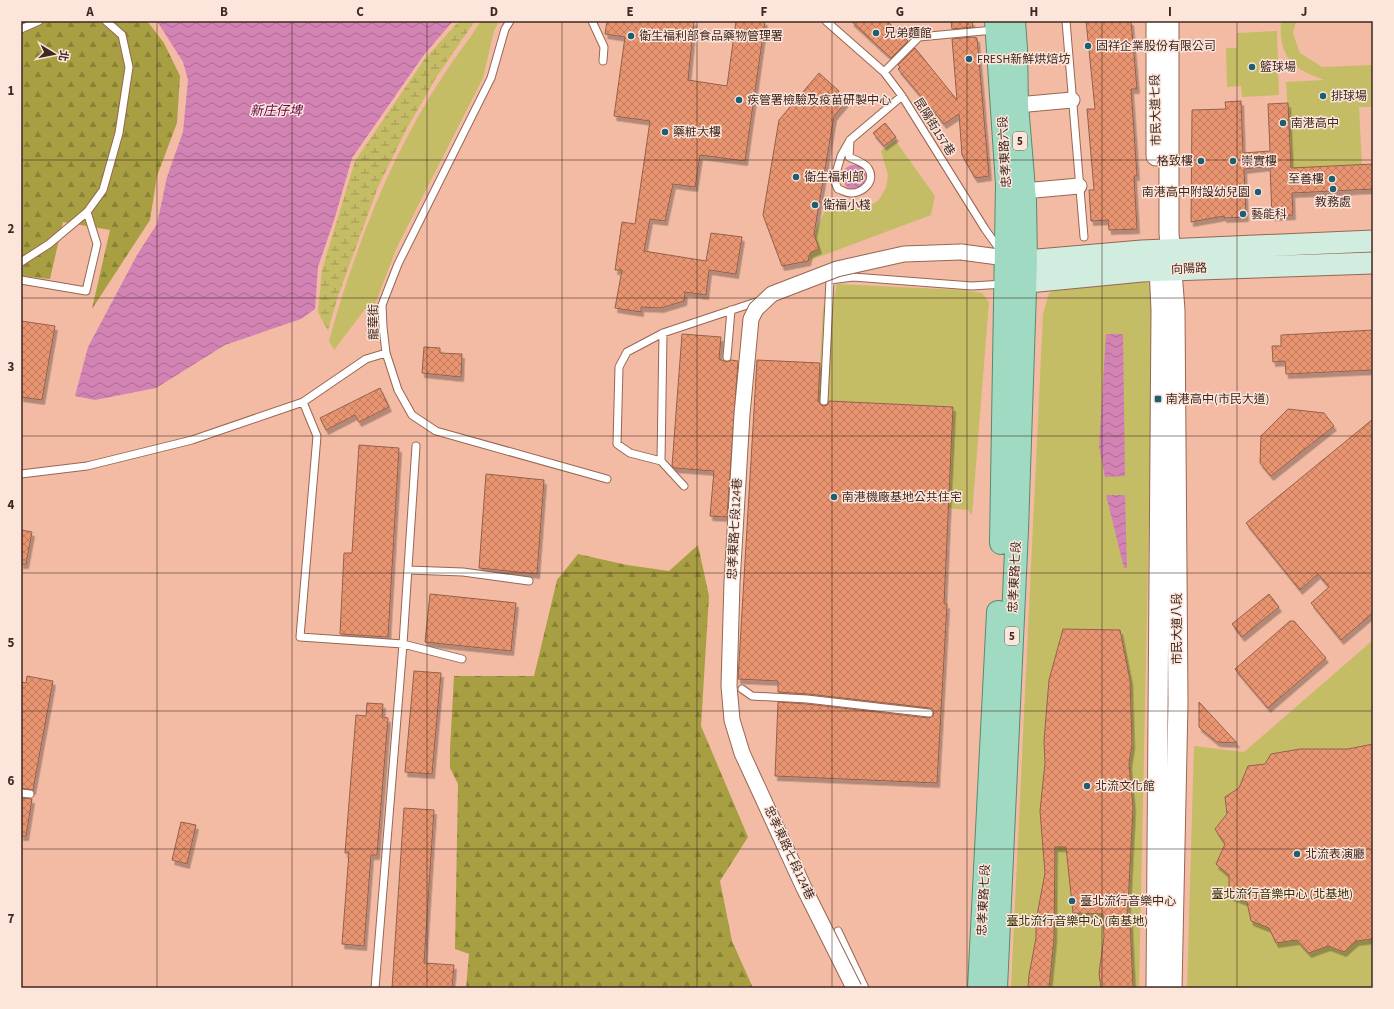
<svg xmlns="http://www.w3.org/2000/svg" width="1394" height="1009" font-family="'Source Sans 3','Noto Sans TC',sans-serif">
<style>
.green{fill:#c5bc66}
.forest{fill:url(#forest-firs)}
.wetland{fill:url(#wetland-marsh)}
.water{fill:url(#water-waves)}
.building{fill:url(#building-cross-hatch);stroke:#93614c;filter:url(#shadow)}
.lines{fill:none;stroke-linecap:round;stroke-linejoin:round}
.service-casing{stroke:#986651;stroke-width:9}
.minor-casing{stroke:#986651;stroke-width:17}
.tertiary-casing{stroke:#986651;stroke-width:21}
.secondary-casing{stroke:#986651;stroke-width:23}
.primary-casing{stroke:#568c6e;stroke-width:24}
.service{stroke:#fff;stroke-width:7}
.minor{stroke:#fff;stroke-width:15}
.tertiary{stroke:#fff;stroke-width:19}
.secondary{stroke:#d0ede0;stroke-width:21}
.primary{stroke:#a1dac2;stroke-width:22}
.minor-bridge-casing{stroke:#986651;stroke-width:17;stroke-linecap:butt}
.minor-bridge{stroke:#fff;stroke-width:15}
.grid{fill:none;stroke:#3e281f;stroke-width:1;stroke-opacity:0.55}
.poi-dot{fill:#1d5e73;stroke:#fce5db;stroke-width:1.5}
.labels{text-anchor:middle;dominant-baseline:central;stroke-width:3;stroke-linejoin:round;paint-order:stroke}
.shield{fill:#fce5db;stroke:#776157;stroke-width:1}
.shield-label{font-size:11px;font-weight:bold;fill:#3e281f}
.poi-label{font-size:12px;fill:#3e281f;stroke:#fce5db;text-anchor:start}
.street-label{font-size:12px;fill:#3e281f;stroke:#fce5db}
.park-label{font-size:12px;fill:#322e05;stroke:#fce5db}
.water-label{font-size:13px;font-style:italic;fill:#610047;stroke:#fce5db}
.neatline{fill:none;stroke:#3e281f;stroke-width:1.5}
.grid-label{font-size:13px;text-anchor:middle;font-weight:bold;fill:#3e281f}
</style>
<defs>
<pattern id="forest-firs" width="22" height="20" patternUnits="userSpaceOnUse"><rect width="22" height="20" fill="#a89f43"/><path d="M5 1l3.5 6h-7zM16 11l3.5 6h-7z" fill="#8a8237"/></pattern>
<pattern id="wetland-marsh" width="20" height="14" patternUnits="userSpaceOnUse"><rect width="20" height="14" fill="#c5bc66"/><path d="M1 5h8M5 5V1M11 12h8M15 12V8" fill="none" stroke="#a19953"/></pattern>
<pattern id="water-waves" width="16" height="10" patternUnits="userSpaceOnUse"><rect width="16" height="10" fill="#d283b3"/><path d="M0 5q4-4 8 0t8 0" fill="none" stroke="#ac6b91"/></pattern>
<pattern id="building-cross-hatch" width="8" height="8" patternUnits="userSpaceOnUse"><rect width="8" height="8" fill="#ea9571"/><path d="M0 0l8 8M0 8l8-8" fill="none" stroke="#bf7a5c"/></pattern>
<filter id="shadow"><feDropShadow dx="2.5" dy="4.5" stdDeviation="0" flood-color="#0004"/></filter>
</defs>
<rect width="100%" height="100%" fill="#f3bba4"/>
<!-- green -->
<path class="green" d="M481,21h18l-5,10 -11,47 -86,169 -21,55 -10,6 -32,42 -5,-9c25,-91 62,-187 114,-265 12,-19 26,-36 38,-55z
M1281,21h15l-3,12 7,20 22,14 51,-2v42h-14l3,58 -71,3 -5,-86 38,-2c-31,-11 -46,-23 -43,-59z
M1277,31l2,64 -37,2 -1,-11 -14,1 -1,-39h11v-15z
M895,140l40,56 -4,19 -123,46 2,-8 9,-4 -5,-15 13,-28 35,3 16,-8 8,-13 2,-13 -7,-24z
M1142,282l6,1 6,5 -15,700h-128l32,-674 6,-21 11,-6z
M837,284l125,6 20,3 7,9 -17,213 -4,-5 -23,-2 7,-101 -134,-6 5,-94 11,-10z
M1373,640v348h-186l7,-242 50,6z"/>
<!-- forest -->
<path class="forest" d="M21,21h126l17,22 16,33 -3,47 -20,53 -7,44 -58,89 18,-79 -47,-8 -13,57 -29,-3z
M698,545l11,51 -8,130 47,111 -28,44 12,60 21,47h-287l3,-34 -14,-5 3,-165 -8,-16v-19l4,-73h80l23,-96 21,-26 49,11 42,6z"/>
<!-- wetland -->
<path class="wetland" d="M459,21h16l-38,55 -31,54 -28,57 -41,112 -9,32 -10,-19 4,-42 33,-109 69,-101z"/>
<!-- water -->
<path class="water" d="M157,21h296l-30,35 -71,102 -17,59 -17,50 -3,42 -14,10 -76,26 -69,43 -61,12 -20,-4 13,-49 49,-92 20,-31 10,-47 16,-45 5,-52 -5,-18z
M842 177a12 12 0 1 1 24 0a12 12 0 1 1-24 0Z
M1106,334h17l2,142 -20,1 -6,-30z
M1106,495h19l2,73h-3z"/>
<!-- building -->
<path class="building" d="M607,21h87l-6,59 39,6 9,-65h29l-20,140 -45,-6 -5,32 -22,-3 -8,37 -15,-2 -6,32 62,10 5,-28 31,4 -6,37 -27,-4 -3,25 -21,-3 -1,9 -23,7 -20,-1v5l-26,-4 7,-38h-7l7,-48 13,2 15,-103 -36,-5 11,-79 -20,-3z
M851,21h36l21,20 -17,17z
M951,21h21l1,6 -21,2z
M1086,21h45l6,68h-6l6,87h-3l3,53 -28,1 -1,-10 -17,1 -2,-31h5l-7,-81h8z
M973,37l4,1 12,138 -14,2 -13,-23 -3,-41 -15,10 -46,-55 2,-2 -2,-2 17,-17 42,52 -5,-61z
M819,73l20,18 -2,6 9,5 -12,14 -20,118 5,15 -9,4 -2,8 -26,5 -19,-51 16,-95z
M1241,101l2,52 27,-2 -2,-47 20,-1 3,65 82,-4v25l-81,4 1,22 -21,1 -2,-50 -26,3 2,48 -22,1v-2l-33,6 1,-112 34,-1 -1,-7z
M885,123l11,14 -12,9 -11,-13z
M21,321l34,5 -13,74 -21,-3z
M1373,330v40l-87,4 -1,-13 -12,1 -1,-16h9v-11z
M682,334l39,3 -2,22 8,3 4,-2 7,1 -11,156 -17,-1 4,-45 -40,-3 -2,-2z
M424,347l16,1v5l22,1 -1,23 -39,-4z
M757,360l63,3 -2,38 5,5 4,-1 2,-4 124,6 -9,197h3l-10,179 -162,-7 3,-74 29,2 121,14 5,-2 1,-3 -4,-5 -122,-14 -30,-2v-11l-40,-2z
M380,388l9,19 -30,15 -4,-7 -29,15 -6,-12z
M1288,409l36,4 10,13 -63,50 -11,-13 1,-27z
M1373,419v194l-32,27 -30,-37 18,-16 -11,-13 -18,16 -54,-67z
M359,445l40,3 -11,189 -48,-3 4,-81h8z
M486,474l58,6 -7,94 -58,-6z
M21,530l11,2 -6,32h-5z
M430,594l86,9 -5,48 -86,-9z
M1269,594l10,13 -37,30 -10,-13z
M1290,621h4l32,37 -58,50 -33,-39z
M1063,629l57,1 10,50 2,64 -3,20 4,43 -6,118 3,-3 3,66h-32l-2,-15 5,-36 -1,-23 -30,-1 -7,-66h-11l-1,92 -5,49h-21l1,-13 7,-37v-17l9,-48 -5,-62 5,-48 -1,-22 5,-61z
M414,671l27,2 -9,101 -27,-2z
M27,676l26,5 -20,109 -12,-2v-106l5,1z
M1199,702l38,41 -20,-1 -18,-15z
M367,703l16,1 -1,13 6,1 -11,137h-6l-7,91 -22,-2 7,-91h-4l11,-138 10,1z
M1373,744v195l-17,2 -12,11 -16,-6 -19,7 -12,-13 -21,3 -7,-15 -18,-7 -4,-19 -18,-7v-20l-13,-11 9,-20 -10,-15 12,-15 -2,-17 14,-9 9,-22 17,-2 6,-10 29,-5h48z
M21,798l11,1 -6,37h-5z
M404,808l30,2 -10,153 30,2 -2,23h-60z
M181,822l15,3 -9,39 -15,-4z"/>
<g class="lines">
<!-- service casing -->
<g class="service-casing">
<path id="service" d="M510,21l-5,8 -14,49 -93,186 -16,41 1,22 3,26 12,37 14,25 24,16 171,48
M592,21l12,26 -1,14
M826,21l58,51 18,24 83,133 15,21
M1066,21l18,216
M21,29l18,-8
M884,72l35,-35 75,-7
M850,140l-1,17c6,3 16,6 19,11 9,13 -6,26 -18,25 -4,0 -8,-3 -12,-4l-4,-9 7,-24 9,-16 52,-44
M21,262l28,-18 38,-32 16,-22 16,-57 10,-66 -7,-32 -16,-14
M21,280l65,11 11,-47 -10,-32
M727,357l4,-47
M824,401l6,-121 23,-3 119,9 32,-2
M303,402l14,34 -17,201 103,7 -28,344
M416,446l-13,198 59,15
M661,461l2,-128
M21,474l66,-8 105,-26 111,-38 63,-43 20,-6
M684,486l-23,-25 -31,-8 -13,-9 2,-77 8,-15 36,-19 96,-32
M408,570l55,2 66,9
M742,689l10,7 55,3 122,14
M21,793l9,1
M838,931l27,57"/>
</g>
<!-- minor casing -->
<g class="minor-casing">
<path id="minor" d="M1017,105l55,-5
M1024,191l55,-5
M961,252l45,6"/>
</g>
<!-- tertiary casing -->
<g class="tertiary-casing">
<path id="tertiary" d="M1156,21v135
M1169,21v212l6,77 3,393 -6,285
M1156,988l5,-678 -2,-42"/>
</g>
<!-- secondary casing -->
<g class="secondary-casing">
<path id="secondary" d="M1009,259l17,2 116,-10 231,-10
M1008,284l134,-13 231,-8"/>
</g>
<!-- primary casing -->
<g class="primary-casing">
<path id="primary" d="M996,21l11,163 -6,359
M979,988l19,-376
M996,988l21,-458 9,-269 -1,-60 -8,-96 -1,-56 -2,-28"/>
</g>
<!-- service -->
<use href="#service" class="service"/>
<!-- minor -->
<use href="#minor" class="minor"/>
<!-- tertiary -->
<use href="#tertiary" class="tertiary"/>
<!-- secondary -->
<use href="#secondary" class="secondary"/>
<!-- primary -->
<use href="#primary" class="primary"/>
<!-- minor-bridge casing -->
<g class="minor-bridge-casing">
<path id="minor-bridge" d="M854,988l-50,-100 -62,-135 -10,-33 -3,-34 3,-104 10,-168 9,-95 5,-10 16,-15 65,-25 67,-15 57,-2"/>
</g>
<!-- minor-bridge -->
<use href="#minor-bridge" class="minor-bridge"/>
</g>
<!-- grid -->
<path class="grid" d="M157,21v967M292,21v967M427,21v967M562,21v967M697,21v967M832,21v967M967,21v967M1102,21v967M1237,21v967M21,160h1352M21,298h1352M21,436h1352M21,573h1352M21,711h1352M21,849h1352"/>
<!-- markers -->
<g class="poi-dot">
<circle cx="876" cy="33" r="4"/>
<circle cx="631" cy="36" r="4"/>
<circle cx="1088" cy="46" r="4"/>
<circle cx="969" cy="59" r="4"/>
<circle cx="1252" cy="67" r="4"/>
<circle cx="1323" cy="96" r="4"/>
<circle cx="739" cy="100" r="4"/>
<circle cx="1283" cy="123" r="4"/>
<circle cx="665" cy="132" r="4"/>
<circle cx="1201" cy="161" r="4"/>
<circle cx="1233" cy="161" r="4"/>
<circle cx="796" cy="177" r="4"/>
<circle cx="1332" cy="179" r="4"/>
<circle cx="1333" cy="189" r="4"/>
<circle cx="1258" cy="192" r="4"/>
<circle cx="815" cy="205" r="4"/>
<circle cx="1243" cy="214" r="4"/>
<rect x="1154" y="395" width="8" height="8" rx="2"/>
<circle cx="834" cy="497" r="4"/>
<circle cx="1087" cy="786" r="4"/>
<circle cx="1297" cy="854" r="4"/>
<circle cx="1072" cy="901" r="4"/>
</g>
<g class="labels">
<!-- shield labels -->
<g class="shield">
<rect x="1013" y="132" width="14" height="18" rx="3"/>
<rect x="1005" y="627" width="14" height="18" rx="3"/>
</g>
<g class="shield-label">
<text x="1020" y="141">5</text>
<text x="1012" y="636">5</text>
</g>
<!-- poi labels -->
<g class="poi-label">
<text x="884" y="33">兄弟麵館</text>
<text x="639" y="36">衛生福利部食品藥物管理署</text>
<text x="1096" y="46">固祥企業股份有限公司</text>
<text x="977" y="59">FRESH新鮮烘焙坊</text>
<text x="1260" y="67">籃球場</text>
<text x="1331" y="96">排球場</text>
<text x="747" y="100">疾管署檢驗及疫苗研製中心</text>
<text x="1291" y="123">南港高中</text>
<text x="673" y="132">藥粧大樓</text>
<text x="1193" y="161" text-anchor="end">格致樓</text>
<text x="1241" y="161">崇實樓</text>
<text x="804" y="177">衛生福利部</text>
<text x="1324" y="179" text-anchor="end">至善樓</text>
<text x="1250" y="192" text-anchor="end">南港高中附設幼兒園</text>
<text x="1333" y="202" text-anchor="middle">教務處</text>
<text x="823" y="205">衛福小棧</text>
<text x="1251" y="214">藝能科</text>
<text x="1166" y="399">南港高中(市民大道)</text>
<text x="842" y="497">南港機廠基地公共住宅</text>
<text x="1095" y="786">北流文化館</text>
<text x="1305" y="854">北流表演廳</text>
<text x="1080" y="901">臺北流行音樂中心</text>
</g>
<!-- street labels -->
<g class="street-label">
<text transform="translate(1156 110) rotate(-91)">市民大道七段</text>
<text transform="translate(934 127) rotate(58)">昆陽街157巷</text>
<text transform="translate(1005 152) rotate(-93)">忠孝東路六段</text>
<text transform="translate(1189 269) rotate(-3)">向陽路</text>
<text transform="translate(374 322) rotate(-91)">龍華街</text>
<text transform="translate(735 529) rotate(-87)">忠孝東路七段124巷</text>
<text transform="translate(1015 577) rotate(-87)">忠孝東路七段</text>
<text transform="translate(1177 629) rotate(-90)">市民大道八段</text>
<text transform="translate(789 853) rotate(65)">忠孝東路七段124巷</text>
<text transform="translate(984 900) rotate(-87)">忠孝東路七段</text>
</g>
<!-- park labels -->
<g class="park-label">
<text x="1282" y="894">臺北流行音樂中心 (北基地)</text>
<text x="1077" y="921">臺北流行音樂中心 (南基地)</text>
</g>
<!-- water labels -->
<g class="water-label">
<text x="276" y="111">新庄仔埤</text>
</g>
</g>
<!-- border -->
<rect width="1394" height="1009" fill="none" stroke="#fce5db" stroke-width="44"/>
<!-- north arrow -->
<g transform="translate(54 54) rotate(100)" stroke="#fce5db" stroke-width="3" paint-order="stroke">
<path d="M0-3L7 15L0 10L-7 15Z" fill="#3e281f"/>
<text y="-6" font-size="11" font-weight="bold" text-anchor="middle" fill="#3e281f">北</text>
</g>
<rect x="22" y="22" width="1350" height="965" class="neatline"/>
<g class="grid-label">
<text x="90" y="16">A</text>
<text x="224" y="16">B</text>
<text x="360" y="16">C</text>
<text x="494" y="16">D</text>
<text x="630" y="16">E</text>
<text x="764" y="16">F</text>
<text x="900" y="16">G</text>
<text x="1034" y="16">H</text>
<text x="1170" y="16">I</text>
<text x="1304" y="16">J</text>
<text x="11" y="95">1</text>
<text x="11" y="233">2</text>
<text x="11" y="371">3</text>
<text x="11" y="509">4</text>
<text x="11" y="647">5</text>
<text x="11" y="785">6</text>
<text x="11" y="923">7</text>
</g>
</svg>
